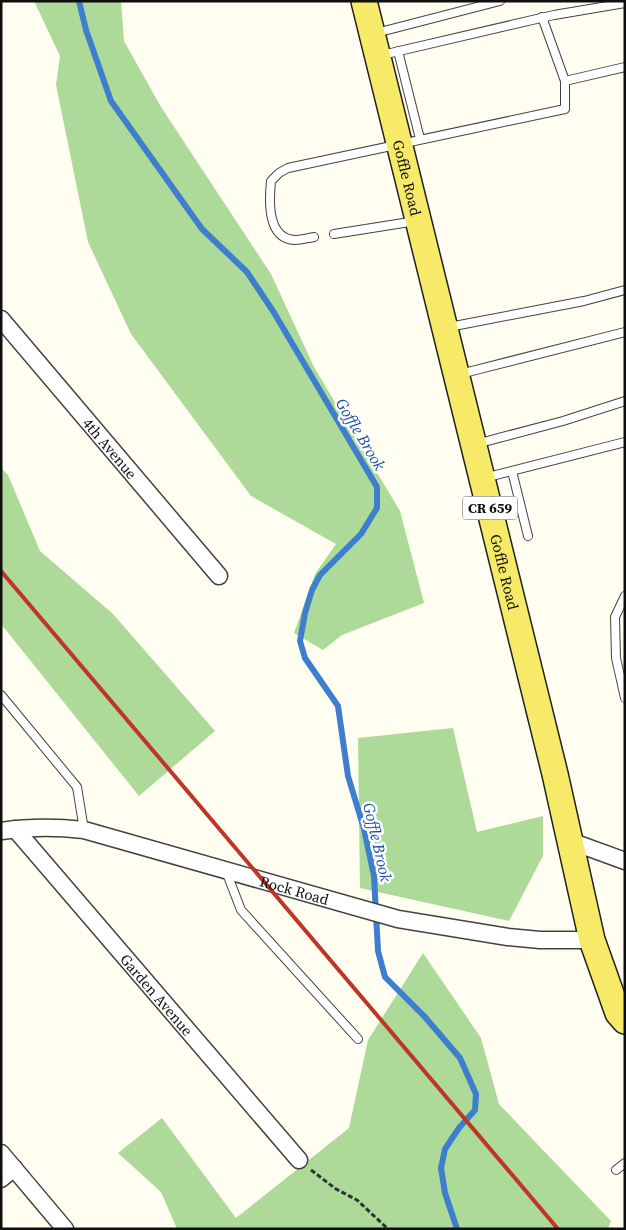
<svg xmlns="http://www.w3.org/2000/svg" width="626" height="1230" font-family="'Source Serif 4',serif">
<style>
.forest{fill:#adda99}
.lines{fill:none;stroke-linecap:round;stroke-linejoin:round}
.stream{stroke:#3d7ecd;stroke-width:6}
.service-casing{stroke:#424242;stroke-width:10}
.minor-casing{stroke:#424242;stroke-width:19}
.primary-casing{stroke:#202020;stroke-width:28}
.path{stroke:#313131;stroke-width:3;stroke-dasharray:5 2.5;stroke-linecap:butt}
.service{stroke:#fff;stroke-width:8}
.minor{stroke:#fff;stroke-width:16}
.primary{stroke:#f7ea68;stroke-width:25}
.rail{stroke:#bf3627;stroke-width:4}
.labels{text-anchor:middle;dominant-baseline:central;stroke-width:5;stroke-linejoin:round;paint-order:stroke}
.shield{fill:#fff;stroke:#575757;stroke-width:1}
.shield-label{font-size:14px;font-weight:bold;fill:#0f0f0f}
.street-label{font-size:15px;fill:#0f0f0f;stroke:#fff}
.water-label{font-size:16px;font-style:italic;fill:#1851a1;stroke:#fff}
</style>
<rect width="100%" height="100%" fill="#fffef1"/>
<!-- forest -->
<path class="forest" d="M34,1h87l3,40 37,66 110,167 43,93 86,144 24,92 -82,32 -19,15 -29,-17 21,-59 21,-30 -85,-48 -120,-162 -43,-92 -32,-157 4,-29z
M1,468l7,7 32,76 73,63 102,117 -76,65 -138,-172z
M453,728l24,104 66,-16v40l-34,65 -149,-33 -2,-150z
M423,953l58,85 18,66 112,117 -3,8h-431l-16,-37 -43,-39 44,-35 74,100 113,-90 19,-88z"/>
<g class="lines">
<!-- stream -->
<path class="stream" d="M79,1l7,29 25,71 91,128 45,43 26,39 104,176v21l-16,26 -41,41 -8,15 -7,23 -5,28 5,17 33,48 10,70 16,53 10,47 4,75 7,26 40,40 35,41 16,36 -1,16 -16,18 -14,21 -4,19 4,25 12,36"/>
<!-- service casing -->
<g class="service-casing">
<path id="service" d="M542,17l23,64
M376,33l124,-32
M398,51l22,88
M382,55l172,-40 71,-12
M334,234l82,-13
M314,237c-6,1 -13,3 -19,3 -28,-1 -26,-39 -24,-59l8,-8 9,-5 277,-59v-28l60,-14
M449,327l135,-26 41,-11
M460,374l165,-42
M476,444l87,-23 62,-20
M512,471l16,65
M484,478l141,-36
M625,596l-10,21 1,41 9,40
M1,695l76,92 7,43
M226,871l15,39 117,129
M616,1170l9,-7"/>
</g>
<!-- minor casing -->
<g class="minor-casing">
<g id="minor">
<path id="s1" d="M1,319l218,257"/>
<path id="s2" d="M15,829l284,331"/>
<path id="s3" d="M1,831c27,-4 56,-4 83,-1l314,89 110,18 32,3h52"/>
<path d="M570,841l55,20"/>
<path d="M1,1153l64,76"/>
<path d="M1,1179l13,-11"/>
</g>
</g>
<!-- primary casing -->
<g class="primary-casing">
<g id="primary">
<path id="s4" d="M364,1l191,773 37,166 26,73 7,8"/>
</g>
</g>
<!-- path -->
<path class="path" d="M311,1170l25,19 21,11 31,29"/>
<!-- service -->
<use href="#service" class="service"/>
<!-- minor -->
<use href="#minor" class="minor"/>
<!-- primary -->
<use href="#primary" class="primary"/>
<!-- rail -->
<path class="rail" d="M1,571l557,658"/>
</g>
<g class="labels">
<!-- shield labels -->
<rect class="shield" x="462.5" y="496.5" width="55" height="23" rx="4"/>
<g class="shield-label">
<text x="490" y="508">CR 659</text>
</g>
<!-- street labels -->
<g class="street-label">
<text stroke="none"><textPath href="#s4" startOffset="182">Goffle Road</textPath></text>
<text stroke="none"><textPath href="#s1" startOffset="169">4th Avenue</textPath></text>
<text stroke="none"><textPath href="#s4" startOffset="588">Goffle Road</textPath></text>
<text stroke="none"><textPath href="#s3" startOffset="302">Rock Road</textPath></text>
<text stroke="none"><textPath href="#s2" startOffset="218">Garden Avenue</textPath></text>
</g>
<!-- water labels -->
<g class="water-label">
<text transform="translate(361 434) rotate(59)">Goffle Brook</text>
<text transform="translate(378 842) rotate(77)">Goffle Brook</text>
</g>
</g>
<!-- border -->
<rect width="626" height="1230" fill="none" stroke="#0f0f0f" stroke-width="5"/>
</svg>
